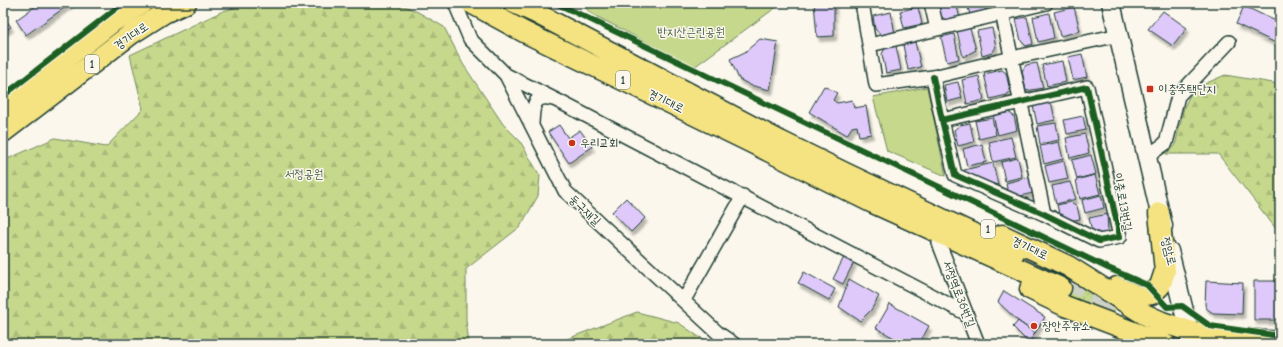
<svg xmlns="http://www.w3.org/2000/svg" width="1283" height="347" font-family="'Comic Neue','Poor Story',sans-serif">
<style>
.grass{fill:url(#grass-dots);stroke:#728a60}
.forest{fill:url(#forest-firs);stroke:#728a60}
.park{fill:#c6d88c;stroke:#728a60}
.building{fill:#dec9fa;stroke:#1f3d34;filter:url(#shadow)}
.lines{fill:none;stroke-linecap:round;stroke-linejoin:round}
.primary-tunnel{stroke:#cfd2c7;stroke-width:20;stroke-dasharray:20 10;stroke-linecap:butt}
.street-casing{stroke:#1f3d34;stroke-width:16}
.secondary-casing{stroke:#1f3d34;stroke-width:21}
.primary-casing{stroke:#1f3d34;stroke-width:23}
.street{stroke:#fbf7ec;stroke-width:13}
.secondary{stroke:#fbf7ec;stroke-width:18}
.primary{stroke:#f5e381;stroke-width:20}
.cycleway-casing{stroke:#fbf7ec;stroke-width:8}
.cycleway{stroke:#1b5e20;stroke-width:6}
.poi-dot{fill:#c8321e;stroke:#fbf7ec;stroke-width:1.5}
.labels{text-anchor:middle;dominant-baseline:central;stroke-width:3;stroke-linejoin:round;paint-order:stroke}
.shield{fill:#fbf7ec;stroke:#61756b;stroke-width:1}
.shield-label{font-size:11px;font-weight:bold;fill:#1f3d34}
.park-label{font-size:12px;fill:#405c46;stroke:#fbf7ec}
.street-label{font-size:12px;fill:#1f3d34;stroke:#fbf7ec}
.poi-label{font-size:12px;fill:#1f3d34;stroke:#fbf7ec;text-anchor:start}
</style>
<defs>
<pattern id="grass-dots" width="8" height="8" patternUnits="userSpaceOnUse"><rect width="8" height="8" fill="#c6d88c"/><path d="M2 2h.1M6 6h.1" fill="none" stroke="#aaba79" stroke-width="1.8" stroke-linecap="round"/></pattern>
<pattern id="forest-firs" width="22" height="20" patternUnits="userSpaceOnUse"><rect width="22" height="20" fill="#c6d88c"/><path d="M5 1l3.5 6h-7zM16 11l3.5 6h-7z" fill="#aaba79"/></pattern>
<filter id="shadow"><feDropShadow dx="2.5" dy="4.5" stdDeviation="1" flood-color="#0004"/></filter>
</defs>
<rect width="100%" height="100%" fill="#fbf7ec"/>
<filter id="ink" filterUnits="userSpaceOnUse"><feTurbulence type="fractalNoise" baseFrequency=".025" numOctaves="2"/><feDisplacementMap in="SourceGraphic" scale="8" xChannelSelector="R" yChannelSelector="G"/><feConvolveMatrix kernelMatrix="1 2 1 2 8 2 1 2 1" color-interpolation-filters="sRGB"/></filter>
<g filter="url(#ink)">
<!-- grass -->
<path class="grass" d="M1069,273l46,29 1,6 -3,5 -5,1 -52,-15z"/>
<!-- forest -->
<path class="forest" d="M252,3h146l20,9 26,15 19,37 40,60 17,17 20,35 -2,20 -18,31 -54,42v51l3,24h-466v-183l52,-23 51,9 37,-38 -13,-54 93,-44z
M1225,75l54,9 1,2v148l-62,-80h-52l9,-8 9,-39 9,-18z
M637,312l42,11 20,14 17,7h-162z"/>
<!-- park -->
<path class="park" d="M582,3h200l-88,64 -104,-54z
M927,87l19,89 -59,-25 -14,-54z"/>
<!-- building -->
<path class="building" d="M40,3h31l-45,32 -10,-15z
M814,3h20v33l-17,1z
M907,3h14l-13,3z
M937,3h19l4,15 -12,3 -8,-5z
M967,3h17l2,8 -16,4z
M1244,6l36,17v22l-44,-21z
M918,7l4,17 -18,4 -4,-17z
M1074,7l6,24 -20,5 -6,-24z
M1163,11l24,17 -14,18 -25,-17z
M891,12l4,22 -12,2 -8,-7 -2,-13z
M1049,13l5,25 -16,4 -5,-25z
M3,16l8,11 -8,5z
M1027,17l6,27 -7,2 -5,-5 -5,-22z
M970,28l6,22 -13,7 -6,-26z
M992,28l4,19 -4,6 -10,3 -5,-25z
M954,34l5,25 -12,3 -6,-25z
M760,39l18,3 -8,48 -20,-5 -11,-6 -9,-20 15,-7z
M915,42l6,25 -13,3 -5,-25z
M896,46l5,24 -15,3 -4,-19 3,-6z
M1082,54l5,23 -14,3 -5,-23z
M1062,61l4,21 -19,4 -5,-21z
M1037,63l6,25 -17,3 -4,-20 4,-6z
M1002,70l4,3 4,18 -3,4 -17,4 -6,-25z
M979,76l5,24 -17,4 -5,-24z
M958,82l4,16 -15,4 -3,-17z
M824,86l13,7 -4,7 4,3 15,-3 2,8 12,-2 5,28 -12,2 -2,-10 -5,1 -5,8 -38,-23z
M1051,101l4,19 -18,4 -4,-19z
M1008,112l6,4 3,14 -19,5 -5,-19z
M1083,116l3,14 -19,4 -3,-14z
M992,118l4,17 -17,4 -4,-18z
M970,123l4,19 -16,4 -4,-16 6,-5z
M1056,123l3,17 -19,4 -3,-18z
M559,125l9,13 12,-8 12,17 -23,16 -21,-31z
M1085,134l4,19 -19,5 -4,-20z
M1011,137l5,20 -23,5 -4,-20z
M1059,142l4,17 -19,5 -4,-18z
M982,144l4,18 -19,4 -4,-17z
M1091,155l5,19 -19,5 -5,-19z
M1018,158l4,19 -17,4 -4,-19z
M1064,161l4,18 -19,4 -4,-17z
M993,163l5,22 -31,-7 -3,-8z
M1095,175l5,19 -20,5 -4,-19z
M1029,177l4,16 -17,4 -9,-8 -1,-6z
M1070,182l6,17 -20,5 -4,-18z
M1101,195l3,13 -19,5 -3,-13z
M626,198l19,20 -14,14 -19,-20z
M1071,202l6,4 3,13 -11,2 -9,-4 -3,-12z
M1107,214l1,18 -12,2 -4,-3 -3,-13z
M844,257l10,5 -11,22 -10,-5z
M804,272l31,17 -6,11 -31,-17z
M849,279l30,17 -8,14 -11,11 -21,-14z
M1206,281l37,2 -1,31 -29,-1 -6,-4 -2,-4z
M1254,281h26l-1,39h-25z
M1004,291l41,26 -10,16 -17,-12 -20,-19z
M890,304l39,22 -10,18h-14l-29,-16z
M1018,321l17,12 -6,10 -16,-16z"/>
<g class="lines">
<!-- primary-tunnel -->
<path class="primary-tunnel" d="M1066,279l46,24
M1094,303l89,41"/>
<!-- street casing -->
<g class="street-casing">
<path id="street" d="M455,3l15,36 36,36 59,116 153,142 16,11
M862,3l14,82 57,-8 79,-19 107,-23
M931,3l6,26
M1000,3l44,211
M870,45l176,-42
M506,75l54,27 405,211
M933,77l9,43 145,-33 33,150 -21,4 -55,-27 -89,-39 -13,-55
M532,124c1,-15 0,-31 21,-25
M1146,157l20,-14 12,-47 51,-54
M939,243l39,101
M684,300l59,-104"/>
</g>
<!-- secondary casing -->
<g class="secondary-casing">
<path id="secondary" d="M1111,3l52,223
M1169,251l20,80 2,13"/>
</g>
<!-- primary casing -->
<g class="primary-casing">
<path id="primary" d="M471,3l53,29 226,110 123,61 188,85
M514,3l22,10 244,128 65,32 169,80
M3,108l111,-87 28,-18
M3,132l128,-98 33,-21 22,-10
M1002,235l66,31 76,48 18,8 27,9 35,6 56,5
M1117,287l20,9 15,-2 8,-8 5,-15 -6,-58
M1030,289l35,17 100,38"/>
</g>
<!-- street -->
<use href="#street" class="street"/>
<!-- secondary -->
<use href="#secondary" class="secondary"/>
<!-- primary -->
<use href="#primary" class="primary"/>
<!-- cycleway casing -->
<g class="cycleway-casing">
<path id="cycleway" d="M556,3l552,265 39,17 20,22 15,-1 28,20 70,10
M933,77l9,43 145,-33 33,150 -21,4 -55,-27 -89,-39 -13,-55
M3,96l120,-93"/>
</g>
<!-- cycleway -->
<use href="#cycleway" class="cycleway"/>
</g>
</g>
<!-- markers -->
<g class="poi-dot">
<rect x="1146" y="85" width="8" height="8" rx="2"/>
<circle cx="572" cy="143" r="4"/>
<circle cx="1034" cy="326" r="4"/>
</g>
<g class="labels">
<!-- shield labels -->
<g class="shield">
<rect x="85" y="55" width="14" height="18" rx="3"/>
<rect x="616" y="71" width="14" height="18" rx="3"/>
<rect x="981" y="220" width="14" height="18" rx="3"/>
</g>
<g class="shield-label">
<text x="92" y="64">1</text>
<text x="623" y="80">1</text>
<text x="988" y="229">1</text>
</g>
<!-- park labels -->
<g class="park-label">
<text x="691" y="32">반지산근린공원</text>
<text x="304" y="174">서정공원</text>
</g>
<!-- street labels -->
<g class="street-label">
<text transform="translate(131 36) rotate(-35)">경기대로</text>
<text transform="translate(666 101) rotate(26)">경기대로</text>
<text transform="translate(1123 202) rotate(80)">이충로13번길</text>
<text transform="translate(585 210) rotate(43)">둥구재길</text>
<text transform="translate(1030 248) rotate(25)">경기대로</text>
<text transform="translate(1169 251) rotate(76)">정암로</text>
<text transform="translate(959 294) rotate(69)">서정역로36번길</text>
</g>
<!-- poi labels -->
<g class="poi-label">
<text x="1158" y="89">이충주택단지</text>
<text x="580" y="143">우리교회</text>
<text x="1042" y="326">장안주유소</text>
</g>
</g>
<!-- margin -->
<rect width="1283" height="347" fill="none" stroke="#fbf7ec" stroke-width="16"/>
<rect x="8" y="8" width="1267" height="331" fill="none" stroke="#1f3d34" stroke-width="1.5" filter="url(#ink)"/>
</svg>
